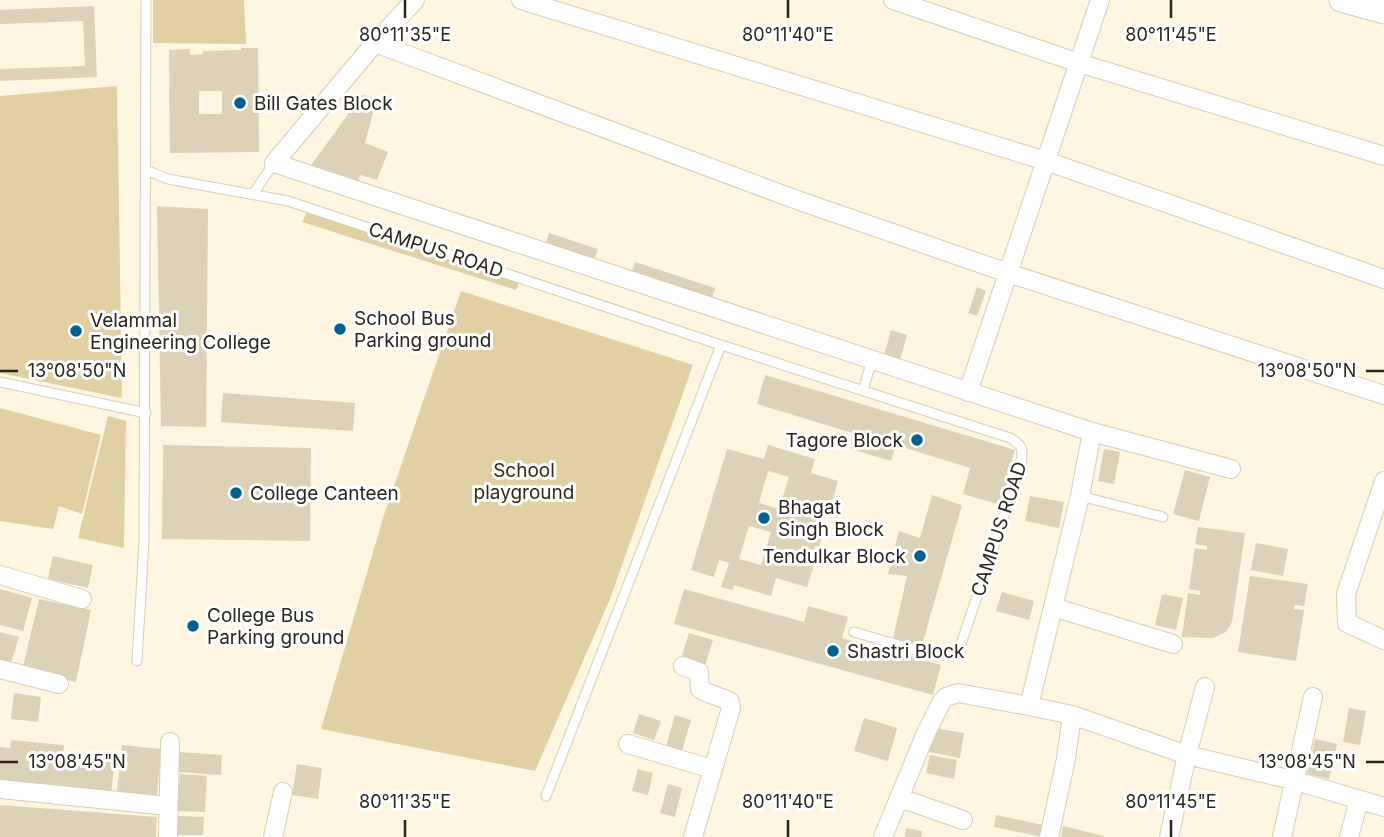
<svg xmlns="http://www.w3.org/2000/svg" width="1384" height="837" font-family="Inter,sans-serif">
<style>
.green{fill:#e0d0a3}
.building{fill:#dbd2b8;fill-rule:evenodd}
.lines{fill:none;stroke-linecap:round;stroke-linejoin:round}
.service-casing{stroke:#d7ceb4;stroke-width:11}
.minor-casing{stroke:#d7ceb4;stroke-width:20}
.tertiary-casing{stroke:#d7ceb4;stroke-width:25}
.service{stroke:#fff;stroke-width:9}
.minor{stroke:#fff;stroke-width:18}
.tertiary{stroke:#fff;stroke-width:23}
.ticks{fill:none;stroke:#2a261c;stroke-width:2.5}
.poi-dot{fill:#006190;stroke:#fff;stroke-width:2.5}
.labels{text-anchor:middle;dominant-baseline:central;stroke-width:6;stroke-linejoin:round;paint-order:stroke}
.poi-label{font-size:19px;fill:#2a261c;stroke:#fff;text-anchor:start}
.street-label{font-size:19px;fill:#2a261c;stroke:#fff}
.park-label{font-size:19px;fill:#342a0f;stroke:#fff}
.ticks-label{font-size:18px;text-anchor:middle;fill:#2a261c;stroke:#fff;stroke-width:6;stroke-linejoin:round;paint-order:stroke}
</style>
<rect width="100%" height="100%" fill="#fef6e1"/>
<!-- green -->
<path class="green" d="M153,0h91l2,44 -93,-1z
M117,86l5,312 -122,-25v-277z
M308,210l213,68 -5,12 -214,-68z
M461,291l232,74 -83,234 -75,172 -214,-42 63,-214z
M0,408l101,27 -19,79 -23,-8 -6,23 -53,-8z
M108,416l18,5 -2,127 -46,-10z"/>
<!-- building -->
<path class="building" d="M94,6l3,71 -97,4v-12l85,-3 -2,-45 -83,3v-14z
M241,48h17l1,104 -89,1 -1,-103 21,-1v6l13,-1v-3l38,-1zM199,91h23v23h-23z
M358,94l19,4 -12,45 23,9 -11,28 -17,-5 -2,9 -49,-16 43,-59z
M157,206l51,3 -2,218 -45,-1z
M549,233l49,16 -6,16 -48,-16z
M635,262l80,26 -5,16 -80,-27z
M977,287l9,4 -9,25 -9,-3z
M891,330l16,5 -8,29 -16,-4z
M765,375l250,75 -9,30h2l-4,13 4,1 -4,12 -41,-12 7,-26 -74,-23 -5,16 -40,-12 5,-15 -99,-30z
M223,393l132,10 -2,28 -132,-9z
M163,445l148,3 -1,93 -148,-2z
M768,445l47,14 -4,14 27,8 -9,33 -7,-1 -2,8 6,2 -7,24 -4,-1 -3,11 4,1 -9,29 -31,-9 -5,18 -37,-11 -1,5 -12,-3 8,-24 -10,-3 -5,17 -23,-7 36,-121 37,10zM768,471l21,6 -10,32 -20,-6zM749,526l22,6 -10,33 -22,-6z
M1104,449l16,3 -6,32 -16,-3z
M1185,470l25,7 -11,44 -26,-7z
M932,495l30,10 -40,140 -29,-7 14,-62 -19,-2 11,-43 21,7z
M1030,496l34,6 -5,26 -34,-7z
M1198,527l47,6 -13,89 -6,10 -13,6 -31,-1 6,-44 12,2v-4l-11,-2 6,-41 12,2v-4l-12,-2z
M1256,543l32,6 -5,27 -32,-6z
M53,556l40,9 -5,23 -40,-9z
M1250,576l58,8 -4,22 -9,-1 -1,4 10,1 -8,51 -58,-9z
M0,589l32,9 -9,33 -23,-6z
M684,589l120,33 4,-16 40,11 -6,21 99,27 -8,30 -259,-71z
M1002,592l32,9 -5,19 -33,-9z
M1162,594l21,4 -7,32 -21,-5z
M39,599l52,11 -15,72 -54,-11z
M0,632l19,5 -10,33 -9,-3z
M689,633l24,7 -8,26 -24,-7z
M14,693l27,4 -3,25 -27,-3z
M1349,708l17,3 -6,34 -17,-3z
M639,714l22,7 -7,19 -21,-7z
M675,715l16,5 -10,34 -16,-4z
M864,718l33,10 -9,33 -34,-10z
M933,728l31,5 -4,25 -31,-6z
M1315,739l22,5 -8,35 -22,-5z
M11,740l53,5 -1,9 52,5 -4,35 -111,-11v-36l10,1z
M122,745l39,4 -4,47 -40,-4z
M178,752l44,3 -1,20 -44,-3z
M930,755l27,5 -3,19 -28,-6z
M297,764l25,4 -4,31 -26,-4z
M638,769l15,4 -5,22 -16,-4z
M180,774l27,2 -2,36 -28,-1z
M668,784l14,4 -7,29 -15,-4z
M0,805l157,12 -1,20h-156z
M996,815l52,11 -6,11 -48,-10z
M178,816l26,1 -1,18h-26z
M1063,826l41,10v1h-43z
M906,828l16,3 -1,6h-16z"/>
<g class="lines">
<!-- service casing -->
<g class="service-casing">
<path id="service" d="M146,170l22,9 120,22 433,144 -175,451
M253,194l21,-31
M721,345l289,93c14,8 13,12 11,27l-61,182 -11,7 -13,2 -82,-24
M0,382l146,31
M863,390l9,-30
M1080,496l83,21
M137,661l7,-119 2,-542"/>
</g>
<!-- minor casing -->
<g class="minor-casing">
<path id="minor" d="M415,0l-40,43 -101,120 818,269 139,37
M521,0l525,161 338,118
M893,0l186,63 305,93
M375,43l422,157 211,73 376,122
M968,392l132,-392
M1384,481l-38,113 1,29 37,17
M0,575l82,24
M1053,607l120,37
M683,666l16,6 1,17c10,6 20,7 30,13l1,6 -38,129
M0,669l59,15
M1029,706l51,-210 12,-64
M628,744l84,25
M0,789l168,17
M900,798l63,22
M168,837l2,-95
M273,837l10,-45
M883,837l43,-104 16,-32 4,-4 12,-4 71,13 43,9 115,40 109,26 88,26
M1049,837l17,-78 6,-44
M1169,837l18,-82 18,-68
M1282,837l31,-140
M1349,837l10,-37"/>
</g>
<!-- tertiary casing -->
<g class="tertiary-casing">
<path id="tertiary" d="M1341,0l43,12"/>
</g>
<!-- service -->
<use href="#service" class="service"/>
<!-- minor -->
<use href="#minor" class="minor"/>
<!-- tertiary -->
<use href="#tertiary" class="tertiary"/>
</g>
<!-- ticks -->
<path class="ticks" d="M405,0v18M788,0v18M1171,0v18M0,371h18M1366,371h18M0,762h18M1366,762h18M405,820v17M788,820v17M1171,820v17"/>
<!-- markers -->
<g class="poi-dot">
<circle cx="240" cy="103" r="7"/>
<circle cx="340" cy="329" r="7"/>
<circle cx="76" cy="331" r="7"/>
<circle cx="917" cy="440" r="7"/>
<circle cx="236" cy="493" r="7"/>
<circle cx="764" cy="518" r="7"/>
<circle cx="920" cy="556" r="7"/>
<circle cx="193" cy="626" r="7"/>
<circle cx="833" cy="651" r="7"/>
</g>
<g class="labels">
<!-- poi labels -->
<g class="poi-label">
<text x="254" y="103">Bill Gates Block</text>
<text x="354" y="318">School Bus<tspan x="354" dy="22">Parking ground</tspan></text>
<text x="90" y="320">Velammal<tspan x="90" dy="22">Engineering College</tspan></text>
<text x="903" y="440" text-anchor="end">Tagore Block</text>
<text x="250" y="493">College Canteen</text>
<text x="778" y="507">Bhagat<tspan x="778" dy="22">Singh Block</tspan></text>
<text x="906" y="556" text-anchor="end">Tendulkar Block</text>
<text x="207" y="615">College Bus<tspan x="207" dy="22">Parking ground</tspan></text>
<text x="847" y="651">Shastri Block</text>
</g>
<!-- street labels -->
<g class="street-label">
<text transform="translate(436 250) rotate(18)">CAMPUS ROAD</text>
<text transform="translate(999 529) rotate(-72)">CAMPUS ROAD</text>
</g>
<!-- park labels -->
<g class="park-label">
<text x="524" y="470">School<tspan x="524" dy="22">playground</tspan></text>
</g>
</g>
<g class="ticks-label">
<text x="405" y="41">80°11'35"E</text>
<text x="788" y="41">80°11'40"E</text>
<text x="1171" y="41">80°11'45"E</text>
<text x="77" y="377">13°08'50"N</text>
<text x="1307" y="377">13°08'50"N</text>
<text x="77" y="768">13°08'45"N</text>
<text x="1307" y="768">13°08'45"N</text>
<text x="405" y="808">80°11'35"E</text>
<text x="788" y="808">80°11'40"E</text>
<text x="1171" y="808">80°11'45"E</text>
</g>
</svg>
